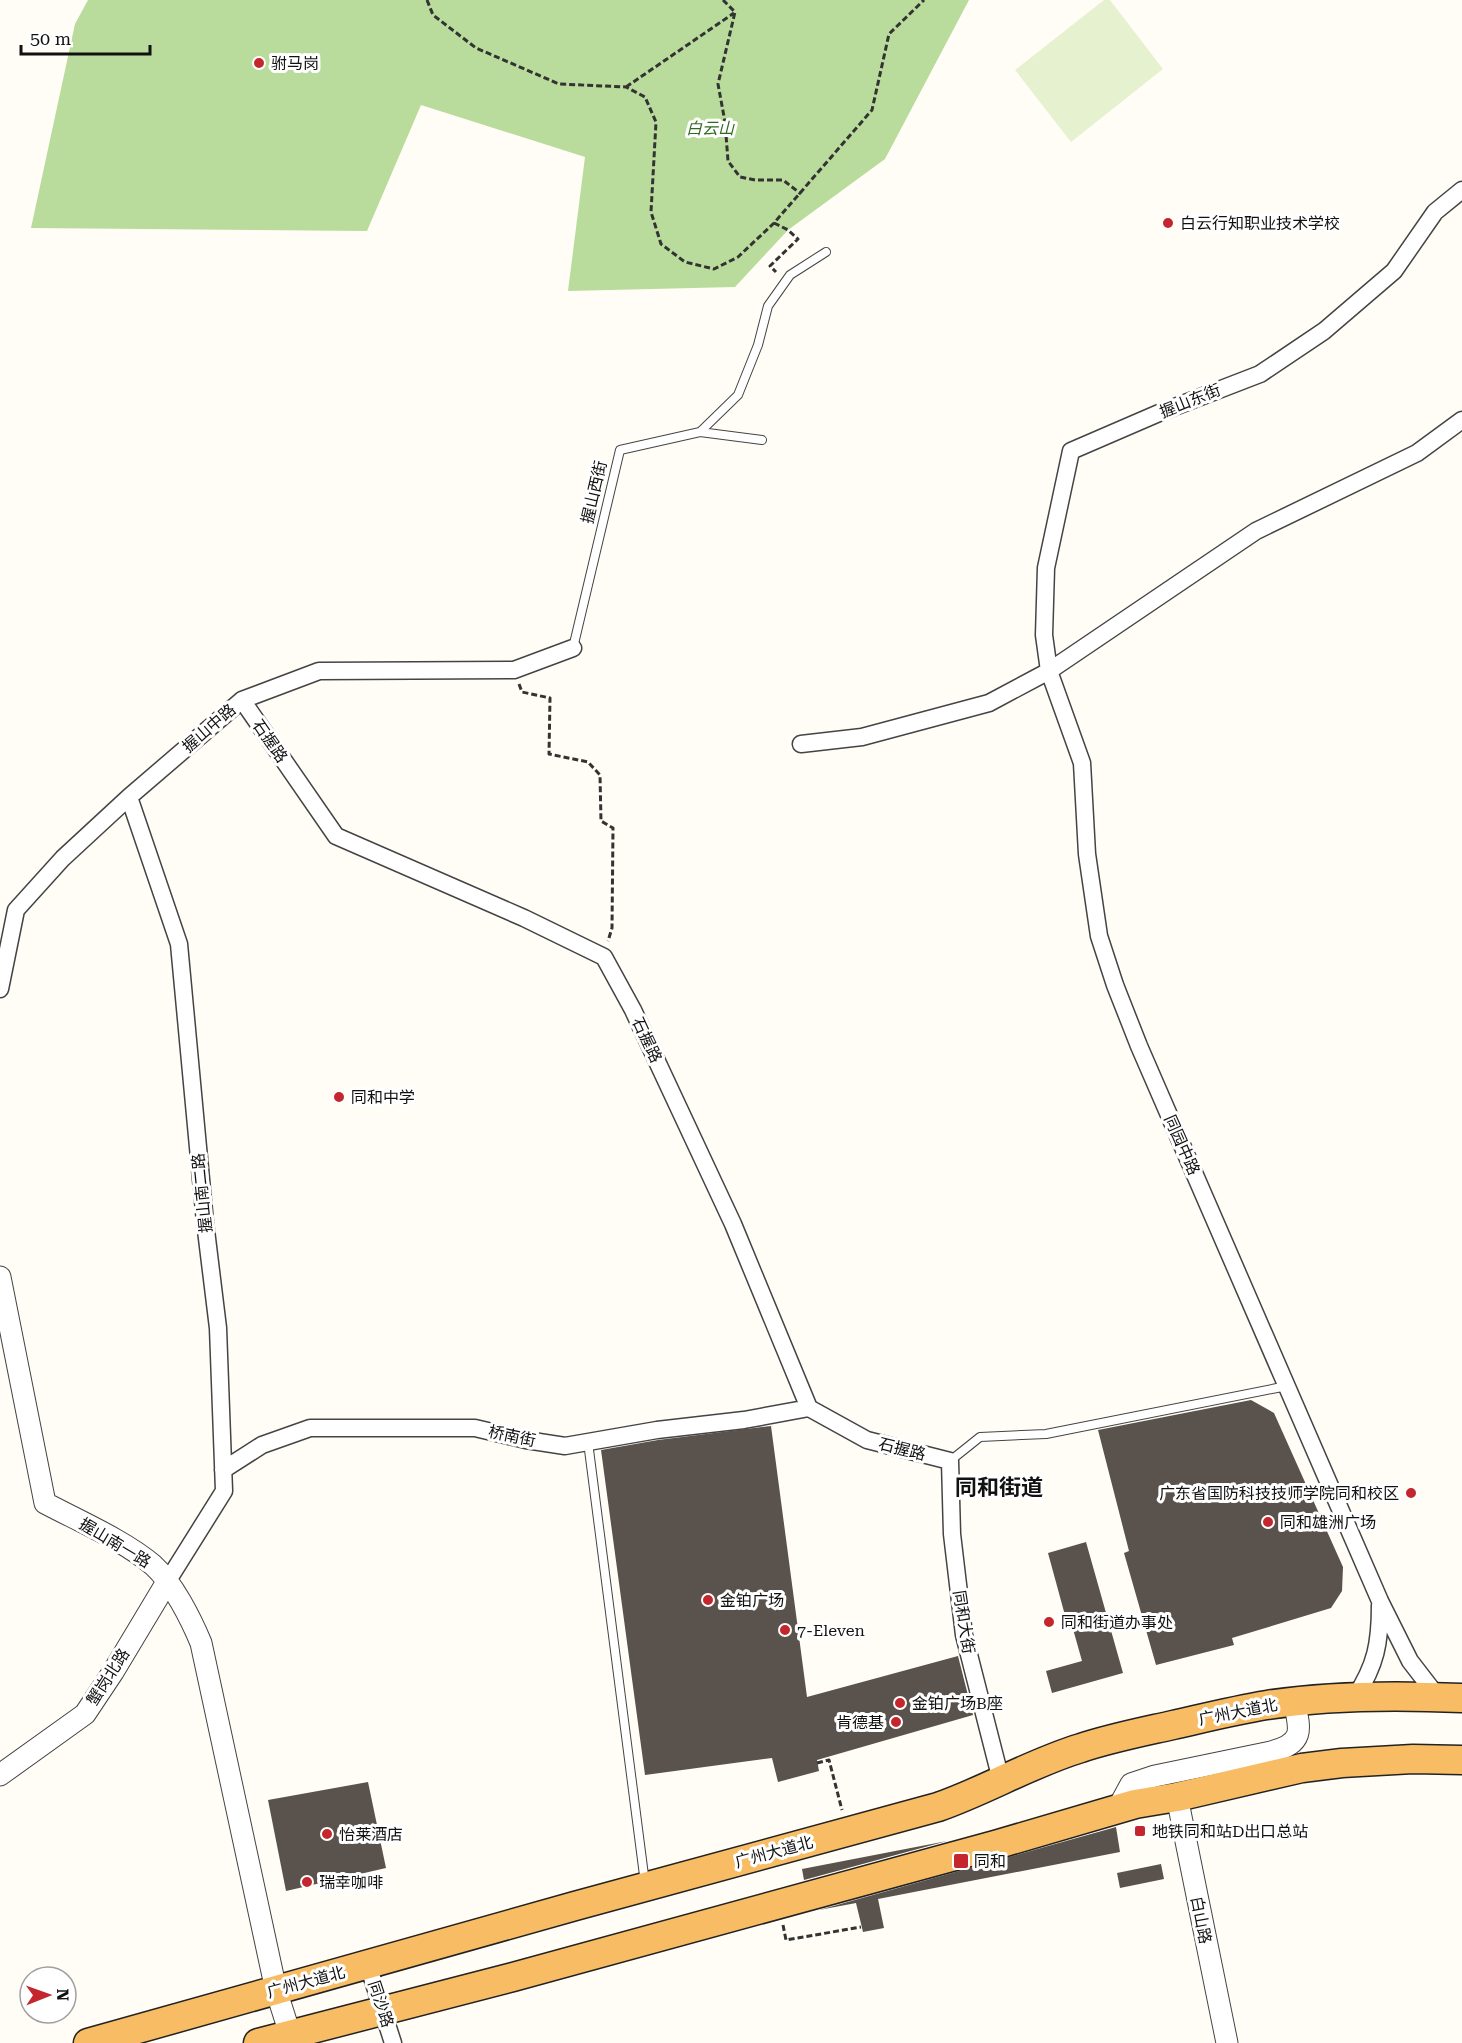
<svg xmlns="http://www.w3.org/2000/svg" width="1462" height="2043" font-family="'Roboto Serif','Noto Sans SC',serif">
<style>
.forest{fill:#b9dc9c}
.pitch{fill:#e6f2cf}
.building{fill:#5a524d}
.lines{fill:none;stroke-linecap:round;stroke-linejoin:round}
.service-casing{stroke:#444;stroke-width:10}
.minor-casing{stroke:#444;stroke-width:19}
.tertiary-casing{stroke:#444;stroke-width:23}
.trunk-casing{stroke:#222;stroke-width:31}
.path{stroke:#333;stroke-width:3;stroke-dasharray:6 3;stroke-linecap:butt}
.service{stroke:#fff;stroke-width:8}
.minor{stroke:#fff;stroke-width:16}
.tertiary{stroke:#fff;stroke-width:21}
.trunk{stroke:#f7bc64;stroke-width:28}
.poi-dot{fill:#c4262e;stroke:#fff;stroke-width:2}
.labels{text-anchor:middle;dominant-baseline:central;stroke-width:6;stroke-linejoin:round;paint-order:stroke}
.poi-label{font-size:16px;fill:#111;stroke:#fff;text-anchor:start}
.park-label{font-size:16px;font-style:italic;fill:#2f6b1f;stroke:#fff}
.street-label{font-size:16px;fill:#111;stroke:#fff}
.district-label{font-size:22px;font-weight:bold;fill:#111;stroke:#fff}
</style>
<rect width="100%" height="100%" fill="#fffdf5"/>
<!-- forest -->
<path class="forest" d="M88,0h881l-84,159 -97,71 -53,57 -167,4 17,-134 -164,-52 -54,126 -336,-3 44,-204z"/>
<!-- pitch -->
<path class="pitch" d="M1104,0h6l53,69 -92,73 -56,-72z"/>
<!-- building -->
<path class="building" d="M1251,1400l23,13 69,154 -1,24 -11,17 -99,30 2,7 -78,20 -32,-112 5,-2 -31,-121z
M771,1426l36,271 151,-41 15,59 -156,45 2,11 -41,11 -6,-24 -127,17 -44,-325 57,-10z
M1086,1542l37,131 -71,20 -6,-22 36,-10 -9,-32 -4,1 -21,-77z
M368,1782l18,86 -100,23 -18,-91z
M1116,1827l4,25 -242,47 6,29 -21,4 -7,-29 -37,7z
M947,1841l-143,39 -2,-11z
M1161,1864l3,15 -44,9 -3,-15z"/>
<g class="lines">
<!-- service casing -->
<g class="service-casing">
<path id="service" d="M700,432l38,-37 20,-50 10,-39 22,-31 36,-23
M573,648l47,-198 80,-18 62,8
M588,1442l57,441
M950,1461l30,-24 66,-3 241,-48"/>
</g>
<!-- minor casing -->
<g class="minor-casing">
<path id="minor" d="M242,700l94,136 188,82 80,39 29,53 100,214 76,184 58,32 83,21 2,73 12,101 37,145
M801,744l61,-7 127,-34 60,-32 207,-140 161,-78 45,-33
M129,797l50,147 26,278 13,106 6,163 -57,91
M0,989l16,-79 47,-52 66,-61 113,-97 77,-29 195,-1 59,-22
M223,1470l39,-25 48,-17h165l51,12 39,6 92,-16 87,-10 65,-12
M1437,1696l-27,-35 -30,-60 -241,-555 -24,-61 -16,-49 -12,-82 -5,-91 -33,-92 -5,-36 2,-67 25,-117 88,-38 101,-39 64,-43 70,-60 41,-59 27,-22
M1355,1697c21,-32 25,-54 25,-92
M368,1965l25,78"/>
</g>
<!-- tertiary casing -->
<g class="tertiary-casing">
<path id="tertiary" d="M0,1277l45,226c34,18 80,38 108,62 20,18 38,54 48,78l75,347 14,44
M0,1775l85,-61 28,-42 54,-90
M1177,1797l50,246
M1118,1808l13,-24 24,-8 116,-24c33,-9 30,-21 23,-50"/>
</g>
<!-- trunk casing -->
<g class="trunk-casing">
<path id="trunk" d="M88,2043l487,-137 363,-99c49,-17 93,-44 143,-59 30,-10 61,-16 92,-23 31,-7 63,-15 94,-20 64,-10 130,-10 195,-7
M258,2043l255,-66 482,-132 140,-41 42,-7 125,-29 40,-5 71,-4 49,1"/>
</g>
<!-- path -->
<path class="path" d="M427,0l6,15 43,33 83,36 67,3 19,10 11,25 -5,90 10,32 24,18 29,7 24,-12 36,-34 98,-113 17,-76 35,-34
M723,0l12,12 -17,72 7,38 3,39 12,16 15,3h28l18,14
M626,87l108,-74
M774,223l14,7 10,9 -28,27 6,6
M519,684l3,8 28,6 -1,56 39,8 12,13 1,46 12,7 -1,100 -4,13
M817,1763l12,-3 13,50
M783,1925l3,15 75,-13"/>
<!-- service -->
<use href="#service" class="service"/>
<!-- minor -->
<use href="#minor" class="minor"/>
<!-- tertiary -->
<use href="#tertiary" class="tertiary"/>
<!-- trunk -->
<use href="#trunk" class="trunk"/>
</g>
<!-- markers -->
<g class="poi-dot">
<circle cx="259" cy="63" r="6"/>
<circle cx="1168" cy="223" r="6"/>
<circle cx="339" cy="1097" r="6"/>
<circle cx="1411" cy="1493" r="6"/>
<circle cx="1268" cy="1522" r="6"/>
<circle cx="708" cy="1600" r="6"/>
<circle cx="1049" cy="1622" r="6"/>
<circle cx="785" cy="1630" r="6"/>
<circle cx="900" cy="1703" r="6"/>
<circle cx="896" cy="1722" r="6"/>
<rect x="1134" y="1825" width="12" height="12" rx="3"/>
<circle cx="327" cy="1834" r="6"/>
<rect x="953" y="1853" width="16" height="16" rx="3"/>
<circle cx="307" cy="1882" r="6"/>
</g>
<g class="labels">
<!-- poi labels -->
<g class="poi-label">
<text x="271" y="63">驸马岗</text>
<text x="1180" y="223">白云行知职业技术学校</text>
<text x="351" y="1097">同和中学</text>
<text x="1399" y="1493" text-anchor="end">广东省国防科技技师学院同和校区</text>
<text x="1280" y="1522">同和雄洲广场</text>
<text x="720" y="1600">金铂广场</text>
<text x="1061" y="1622">同和街道办事处</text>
<text x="797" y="1630">7-Eleven</text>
<text x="912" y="1703">金铂广场B座</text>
<text x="884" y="1722" text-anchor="end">肯德基</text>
<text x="1152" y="1831">地铁同和站D出口总站</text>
<text x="339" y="1834">怡莱酒店</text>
<text x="974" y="1861">同和</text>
<text x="319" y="1882">瑞幸咖啡</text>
</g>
<!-- park labels -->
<g class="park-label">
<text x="710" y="128">白云山</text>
</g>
<!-- street labels -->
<g class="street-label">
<text transform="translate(1190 401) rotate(-22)">握山东街</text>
<text transform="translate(594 492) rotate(-77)">握山西街</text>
<text transform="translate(209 728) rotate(-41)">握山中路</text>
<text transform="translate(270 741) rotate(55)">石握路</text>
<text transform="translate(647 1040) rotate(65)">石握路</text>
<text transform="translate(1182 1145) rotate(66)">同园中路</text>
<text transform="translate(202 1193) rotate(-96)">握山南二路</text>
<text transform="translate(512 1436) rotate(12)">桥南街</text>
<text transform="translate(902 1449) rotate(14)">石握路</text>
<text transform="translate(115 1543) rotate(31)">握山南一路</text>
<text transform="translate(964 1622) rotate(81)">同和大街</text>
<text transform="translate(108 1677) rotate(-57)">蟹岗北路</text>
<text transform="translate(1238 1712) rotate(-11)">广州大道北</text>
<text transform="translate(774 1852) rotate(-15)">广州大道北</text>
<text transform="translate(1201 1920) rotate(79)">白山路</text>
<text transform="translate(306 1982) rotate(-15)">广州大道北</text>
<text transform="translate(381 2004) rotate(72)">同沙路</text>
</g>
<!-- district labels -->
<g class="district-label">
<text x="999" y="1487">同和街道</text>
</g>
</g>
<!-- north arrow -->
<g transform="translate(48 1995) rotate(89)"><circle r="28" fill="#ffffff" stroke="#a0a0a0" stroke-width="1.5"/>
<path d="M0-4.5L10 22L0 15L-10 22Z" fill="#c4262e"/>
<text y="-9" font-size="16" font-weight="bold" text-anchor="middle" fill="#111111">N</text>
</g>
<!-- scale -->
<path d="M21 45v9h129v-9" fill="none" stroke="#111111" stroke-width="3"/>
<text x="30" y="45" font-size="18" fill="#111111" stroke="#ffffff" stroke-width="4.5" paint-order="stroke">50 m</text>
</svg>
